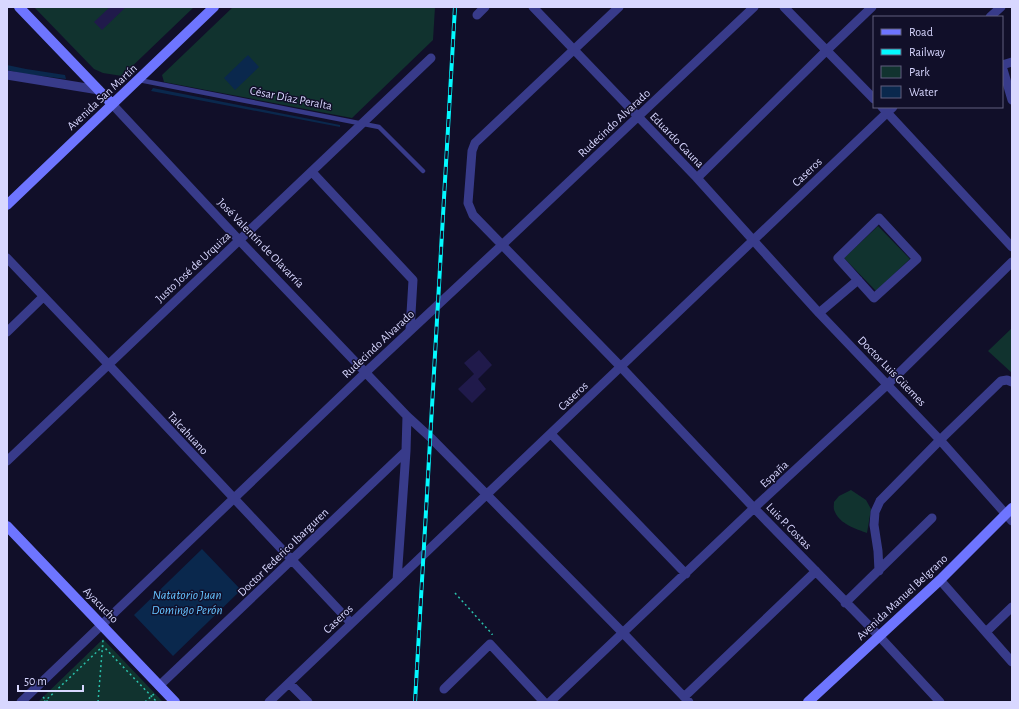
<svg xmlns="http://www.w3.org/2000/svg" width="1019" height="709" font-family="'Alegreya Sans',sans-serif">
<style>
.green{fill:#11332f}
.water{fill:#0a284d}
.building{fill:#201a4b}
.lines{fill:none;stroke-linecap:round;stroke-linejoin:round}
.path{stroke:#2ac0ab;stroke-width:1.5;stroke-dasharray:2 3;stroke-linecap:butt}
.lane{stroke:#383b8a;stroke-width:4.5}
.street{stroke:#383b8a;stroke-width:9}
.secondary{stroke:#6e75ff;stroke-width:10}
.rail-casing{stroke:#03f9ff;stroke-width:4}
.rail{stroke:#110f29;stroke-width:2.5;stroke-dasharray:8;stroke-linecap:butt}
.labels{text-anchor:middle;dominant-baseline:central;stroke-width:3;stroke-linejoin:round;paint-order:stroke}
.street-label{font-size:12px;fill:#d8d7ff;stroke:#110f29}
.water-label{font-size:13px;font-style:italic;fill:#65c3ff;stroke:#110f29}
</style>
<rect width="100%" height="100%" fill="#110f29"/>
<!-- green -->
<path class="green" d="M34,7h160l-72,69 -19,-3 -9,-4z
M233,7h202l-2,33 -81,78 -188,-36 -2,-7z
M878,226l32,33 -34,32 -32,-33z
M1012,328v45l-24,-22z
M851,490l15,10 5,9 -4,24c-11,-4 -27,-9 -32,-21 -2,-3 -1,-7 -1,-10l5,-6z
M103,639l60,63h-125l5,-5z"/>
<!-- water -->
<path class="water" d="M248,55l11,12 -24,23 -11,-12z
M7,65l19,4 39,6 1,4 -41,-5 -18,-4z
M153,88l187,37v2l-189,-36z
M202,549l39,41 -68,66 -39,-41z"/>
<!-- building -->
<path class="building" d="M110,7h16l-24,23 -8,-8z
M479,350l13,15 -14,14 8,10 -14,14 -14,-14 16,-15 -10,-11z"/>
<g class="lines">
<!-- path -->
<path class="path" d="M455,593l37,41v1
M43,697l5,5
M44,702l59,-56 54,56
M98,702l5,-62
M145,702l9,-8"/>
<!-- lane -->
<path class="lane" d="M139,80l240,47 44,44"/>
<!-- street -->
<path class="street" d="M533,7l164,171 122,135 121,127 72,81
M619,7l-144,136 -3,8 -4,52 5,12 148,152 133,141 125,128 61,66
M784,7l90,92
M477,15l8,-8
M990,17l11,-10
M1002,65l10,-3
M1002,66l10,34
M7,75l92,15
M112,104l127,136 168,176 24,22 192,195 66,69
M882,107l130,140
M312,172l101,108 -3,50
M697,178l130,-128 45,-43
M879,218l38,41 -43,39 -36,-40z
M7,258l101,106 243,259
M819,313l39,-33
M7,332l36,-35
M551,434l135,140
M7,461l424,-403
M879,571l-1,-20 -4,-26 1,-13 5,-11 60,-61 61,-59 6,-1 5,2
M397,580l9,-129 1,-35
M940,580l72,82
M845,603l87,-85
M986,632l26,-25
M289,683l19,19
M159,686l247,-235
M444,689l46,-45 54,58
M684,697l132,-126
M21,702l345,-330 136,-127 252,-238
M269,702l624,-595
M550,702l204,-194 134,-124 124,-122"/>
<!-- secondary -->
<path class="secondary" d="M19,7l93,97
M7,205l207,-198
M7,526l168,176
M808,702l132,-122 72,-72"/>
<!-- rail casing -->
<g class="rail-casing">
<path id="rail" d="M415,702l40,-695"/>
</g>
<!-- rail -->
<use href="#rail" class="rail"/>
</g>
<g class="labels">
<!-- street labels -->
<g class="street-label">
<text transform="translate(102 97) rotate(-43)">Avenida San Martín</text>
<text transform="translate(291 98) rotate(11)">César Díaz Peralta</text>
<text transform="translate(614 123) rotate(-43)">Rudecindo Alvarado</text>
<text transform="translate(677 140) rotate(46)">Eduardo Gauna</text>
<text transform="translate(807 172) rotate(-44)">Caseros</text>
<text transform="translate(261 243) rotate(46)">José Valentín de Olavarría</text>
<text transform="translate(193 267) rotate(-43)">Justo José de Urquiza</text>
<text transform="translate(378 344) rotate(-43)">Rudecindo Alvarado</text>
<text transform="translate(892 371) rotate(46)">Doctor Luis Güemes</text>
<text transform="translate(573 396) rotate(-44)">Caseros</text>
<text transform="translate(188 433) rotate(47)">Talcahuano</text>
<text transform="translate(774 474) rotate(-43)">España</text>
<text transform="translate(789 526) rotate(46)">Luis P. Costas</text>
<text transform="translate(283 552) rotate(-44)">Doctor Federico Ibarguren</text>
<text transform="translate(902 597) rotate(-43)">Avenida Manuel Belgrano</text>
<text transform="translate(101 605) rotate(46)">Ayacucho</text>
<text transform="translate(338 619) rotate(-44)">Caseros</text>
</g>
<!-- water labels -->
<g class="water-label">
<text x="187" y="595">Natatorio Juan<tspan x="187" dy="15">Domingo Perón</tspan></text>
</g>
</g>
<!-- border -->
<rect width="1019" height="709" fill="none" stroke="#d8d7ff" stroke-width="16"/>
<!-- legend -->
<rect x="873" y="16" width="130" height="92" fill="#110f29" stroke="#615f7f"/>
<rect x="881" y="29" width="20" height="6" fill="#6e75ff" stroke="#615f7f"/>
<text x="909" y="36" font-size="12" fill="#d8d7ff">Road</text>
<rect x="881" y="49" width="20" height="6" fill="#03f9ff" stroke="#615f7f"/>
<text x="909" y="56" font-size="12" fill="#d8d7ff">Railway</text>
<rect x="881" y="66" width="20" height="12" fill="#11332f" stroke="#615f7f"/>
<text x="909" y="76" font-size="12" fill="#d8d7ff">Park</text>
<rect x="881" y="86" width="20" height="12" fill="#0a284d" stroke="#615f7f"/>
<text x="909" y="96" font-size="12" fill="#d8d7ff">Water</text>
<!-- scale -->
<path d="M18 685v6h65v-6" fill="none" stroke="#d8d7ff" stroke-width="2"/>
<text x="24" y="685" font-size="12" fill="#d8d7ff" stroke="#110f29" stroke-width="3" paint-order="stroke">50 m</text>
</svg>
